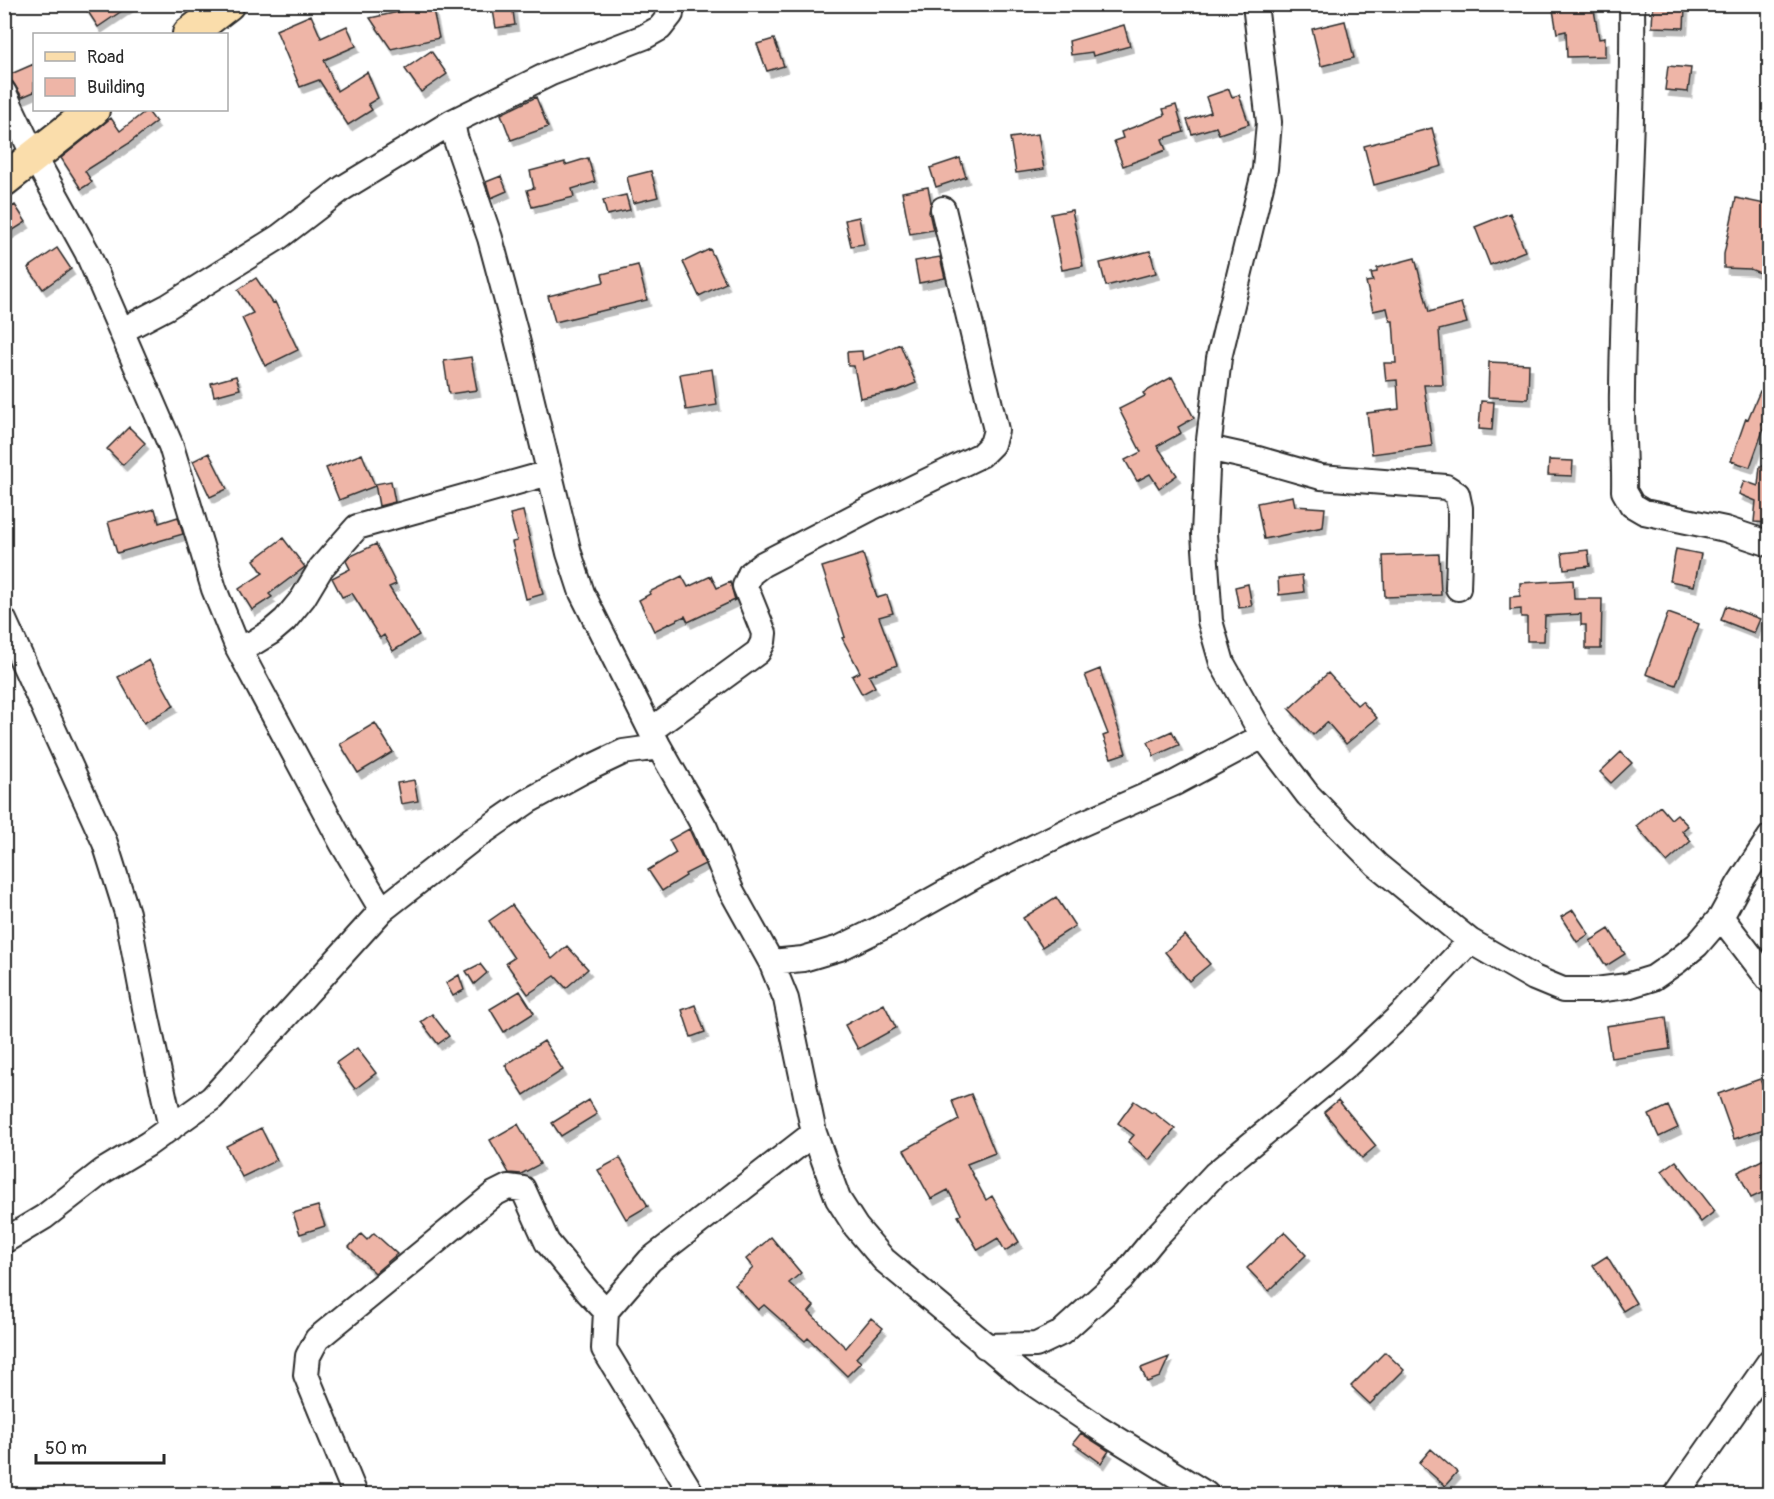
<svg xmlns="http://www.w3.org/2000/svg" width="1774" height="1499" font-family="Pangolin,sans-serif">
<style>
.building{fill:#eeb5a7;stroke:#2b2b2b;stroke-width:1.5;filter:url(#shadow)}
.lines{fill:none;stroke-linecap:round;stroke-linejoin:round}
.minor-casing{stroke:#2b2b2b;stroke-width:28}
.major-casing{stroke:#2b2b2b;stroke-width:36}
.minor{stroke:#fff;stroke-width:24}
.major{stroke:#faddab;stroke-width:32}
</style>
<defs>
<filter id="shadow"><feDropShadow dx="3.5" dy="6" stdDeviation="0" flood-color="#0004"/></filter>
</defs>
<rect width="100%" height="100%" fill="#fff"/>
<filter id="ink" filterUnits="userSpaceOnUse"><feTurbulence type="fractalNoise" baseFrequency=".0167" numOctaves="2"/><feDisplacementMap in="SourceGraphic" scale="12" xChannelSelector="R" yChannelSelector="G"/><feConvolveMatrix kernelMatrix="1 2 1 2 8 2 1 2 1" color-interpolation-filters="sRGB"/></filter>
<g filter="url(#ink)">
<!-- building -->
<path class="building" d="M83,4h49l-34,23z
M492,4h20l3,21 -19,3z
M1552,4h41l6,35 6,-1v18l-38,1 -1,-26 -9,2z
M432,5l7,33 -48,11 -21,-31z
M1653,7l32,1 -1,20 -32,-1z
M311,15l10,23 26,-12 9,20 -32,14 13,31 30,-19 11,26 -10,6 4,6 -24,15 -29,-45 -19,7 -24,-57z
M1345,21l9,37 -33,8 -9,-37z
M1124,25l6,21 -37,10 -1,-4 -21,3 -2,-14z
M774,39l10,27 -17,5 -10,-27z
M431,51l16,23 -26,18 -16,-23z
M34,64v28l-12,5 -9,-15 -9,-5z
M1668,66l23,2 -3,24 -23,-2z
M1229,89l3,8 7,-2 10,29 -30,10 -3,-7 -24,7 -5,-14 24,-8 -5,-15z
M536,97l12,30 -37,13 -10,-26z
M1176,105l8,27 -22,7 4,11 -43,16 -9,-25 9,-3 -2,-6 44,-17 -2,-6z
M147,110l9,12 -28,22 -43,27 7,11 -11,7 -20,-31 50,-40 9,13z
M1432,128l10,38 -68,19 -10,-39z
M1038,134l6,35 -28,4 -6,-35z
M588,158l7,24 -23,7 2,8 -42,10 -5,-17 7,-2 -4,-17 35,-9v3z
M960,158l6,19 -30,10 -6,-19z
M651,171l7,26 -25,6 -6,-26z
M501,176l6,15 -16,7 -5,-16z
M928,187l3,15 -2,10 4,18 -23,4 -8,-42z
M626,195l4,15 -23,5 -4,-15z
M1736,198l34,7v72l-20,-8 -26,-1v-14z
M15,205l11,17 -22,14v-25z
M1072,210l11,56 -21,4 -11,-56z
M1510,213l15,38 -35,14 -15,-38z
M859,217l5,27 -13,2 -6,-26z
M57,248l14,21 -28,20 -15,-21z
M710,249l16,34 -27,13 -16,-34z
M1150,251l6,22 -50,13 -6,-23z
M940,257l5,21 -26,5 -4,-22z
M1415,258l14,54 32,-9 6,20 -28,7 4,55h-19l8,61 -60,8 -5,-41 32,-4 -2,-29 -11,1 -2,-18h12l-3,-42h-3l-3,-13 -14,3 -7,-29 7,-1 -2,-8 6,-1v-4z
M638,265l9,35 -92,22 -7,-26 56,-14 -2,-8z
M256,278l17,25 2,-1 23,48 -33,16 -23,-48 11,-5 -15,-23z
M900,344l16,39 -19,8 -37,7 -6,-32h-6l-1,-14 15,-1 1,9z
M471,357l6,33 -28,4 -5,-33z
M1489,362l40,2 -1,35 -40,-2z
M712,369l5,36 -31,5 -6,-36z
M236,376l4,13 -26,7 -3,-13z
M1172,377l22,41 -16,9 3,6 -24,13 20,29 -18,13 -9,-14 -13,7 -12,-21 16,-8 -22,-43 26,-13 -2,-3z
M1760,391l10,4v10l-8,19 3,1 -15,42 -19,-6 15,-43 2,1z
M1481,401l13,1 -2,28 -13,-1z
M129,427l16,16 -22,22 -16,-16z
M209,453l18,36 -17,8 -17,-36z
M362,454l13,32 -36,14 -13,-32z
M1549,460l24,1 -1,15 -24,-1z
M1760,466h10v57l-16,-1 2,-21 -17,-7 5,-13 14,5z
M391,481l4,21 -16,4 -4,-22z
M1293,496l2,10 30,2 -2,19 -59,12 -7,-36z
M155,509l4,14 19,-6 5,17 -66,19 -9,-31z
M523,511l20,83 -17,5 -14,-57 5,-1 -7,-27z
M283,538l22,29 -36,27 3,3 -20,13 -13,-21 24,-16 -9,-13z
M376,544l20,40 -7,3 30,48 -26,16 -9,-16 -4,3 -28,-45 -10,4 -10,-19 18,-9 -4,-8 3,-4z
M1676,549l25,5 -7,32 -24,-5z
M1588,550l2,16 -26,3 -2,-16z
M863,554l14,44 10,-3 6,18 -14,4 18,48 -28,11 6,11 -13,7 -10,-18 8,-4 -18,-34 3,-1 -23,-70z
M1439,554l2,41 -56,2 -2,-41z
M1302,575l2,17 -25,3 -1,-17z
M682,576l6,11 23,-11 6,12 13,-6 5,18 -47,22 -3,-6 -31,15 -15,-31 11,-6 -1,-2z
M1573,580l1,19h28l-1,50h-15v-24h-5v-11l-36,2 -1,25h-17v-24h-6v-8l-11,1v-13l10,-1v-13z
M1248,584l4,22 -13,2 -4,-21z
M1726,606l34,13 -6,14 -33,-13z
M1668,613l31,11 -23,61 -30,-11z
M149,660l25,46 -30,17 -26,-46z
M1100,669l26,84 -15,5 -8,-22 5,-2 -23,-59z
M1328,673l29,32 5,-4 15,17 -31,26 -19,-22 -14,13 -24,-26z
M375,723l18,29 -35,21 -18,-29z
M1172,731l7,14 -25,11 -6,-14z
M1621,752l11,11 -21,20 -11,-11z
M414,780l4,21 -17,3 -4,-21z
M1660,806l11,13 6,-5 11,12 -6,5 9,10 -24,21 -31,-36z
M689,829l16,35 -20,10 1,2 -24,15 -14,-21 28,-17 -7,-13z
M1056,897l19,29 -33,21 -19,-29z
M512,905l40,54 15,-13 21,23 -22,19 -11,-12 -27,18 -22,-31 8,-5 -25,-37z
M1573,910l16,24 -12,8 -16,-25z
M1609,929l16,25 -19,12 -16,-25z
M1185,935l25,29 -21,17 -24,-29z
M480,964l7,9 -13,11 -8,-13z
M459,975l5,15 -11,6 -7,-13z
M520,991l14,22 -30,19 -14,-23z
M884,1004l12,24 -38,21 -13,-24z
M695,1005l10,27 -14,5 -9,-27z
M432,1014l17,22 -11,8 -17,-22z
M1666,1017l4,32 -59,9 -5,-32z
M544,1041l19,29 -39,25 -19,-30z
M357,1048l19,25 -21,16 -19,-26z
M1760,1079l10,26v22l-36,12 -16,-45z
M971,1094l24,59 -28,11 19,36 6,-4 27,46 -14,9 -7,-13 -20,12 -20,-34 3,-2 -13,-24 -17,9 -27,-49 55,-30 -7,-19z
M589,1100l8,14 -36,22 -9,-13z
M1338,1100l38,46 -14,12 -38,-46z
M1134,1101l18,12 1,-1 22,17 -26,31 -21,-18 6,-7 -16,-12z
M1668,1106l10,22 -19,9 -10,-22z
M518,1124l22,40 -19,10 -12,-1 -19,-33z
M261,1128l16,32 -35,17 -16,-31z
M1770,1156v33l-19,9 -13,-26z
M620,1158l28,48 -22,13 -28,-49z
M1676,1161l39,50 -14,11 -39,-51z
M318,1206l7,20 -25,8 -7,-21z
M1284,1232l22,23 -37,36 -22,-23z
M374,1233l23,21 -22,19 -26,-26 12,-13 6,6z
M771,1237l30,36 -12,10 25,23 -5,6 37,36 25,-30 12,10 -27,30 5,4 -14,14 -39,-38 -3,3 -41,-36 -6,5 -23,-25 18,-17 -7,-9z
M1607,1256l29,47 -13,8 -30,-46z
M1385,1352l19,18 -34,34 -19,-18z
M1169,1357l-9,20 -13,5 -6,-14z
M1081,1433l28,18 -8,12 -28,-20z
M1431,1449l26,23 -12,14 -26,-23z"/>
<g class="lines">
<!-- minor casing -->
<g class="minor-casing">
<path id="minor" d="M671,4v10l-11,14 -16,9 -93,36 -99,49 3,15 35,101 26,97 53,218 13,40 77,154 46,81 26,62 40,72 15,37 28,134 24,66 18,28 28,33 144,120 71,48 107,66
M1255,4l14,118 -4,47 -46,189 -11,90 -4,86 6,87 12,42 41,73 45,59 69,70 93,76 64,37 29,12h33l31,-4 26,-8 23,-16 21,-17 24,-28 18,-33 31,-47
M1632,4c2,129 -9,258 -10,387 -1,34 3,67 2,100l8,14 12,7 81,17 45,15
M4,93l30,63 53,96 84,194 43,143 24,59 104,195 40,67
M121,331l46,-24 112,-70 64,-49 109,-66
M1208,448l50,11 63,18 125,10 11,7 3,14v18l-2,62
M4,620l101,223 22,70 19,100 25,115
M238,648l15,-5 18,-11 14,-12 18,-22 18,-30 36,-41 192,-54
M651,730l107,-78 5,-10 1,-9 -19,-47 5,-12 13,-10 108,-56 110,-53 11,-11 4,-14 -53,-221
M1721,917l49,64
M771,962l32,-3 37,-11 51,-25 82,-46 106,-52 96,-42 88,-47
M4,1241l40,-24 59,-46 45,-27 64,-46 170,-188 88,-69 58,-40 55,-30 40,-19 36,-5
M606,1311l-2,38 88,145
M985,1346l51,-1 25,-12 61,-55 32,-39 61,-65 131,-108 60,-56 64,-69
M355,1494l-49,-119 2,-19 9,-17 177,-145 14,-7 15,2 24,53 41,50 18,19 44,-51 164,-127
M1677,1494l93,-133"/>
</g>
<!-- major casing -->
<g class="major-casing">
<path id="major" d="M189,34l39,-30
M4,180l89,-70"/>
</g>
<!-- minor -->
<use href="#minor" class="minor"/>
<!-- major -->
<use href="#major" class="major"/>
</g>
</g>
<!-- margin -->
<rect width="1774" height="1499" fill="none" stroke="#fff" stroke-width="24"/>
<rect x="12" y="12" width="1750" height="1475" fill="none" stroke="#2b2b2b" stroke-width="2" filter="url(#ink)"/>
<!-- legend -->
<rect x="33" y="33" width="195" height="78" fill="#ffffff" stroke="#aaaaaa" stroke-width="1.5"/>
<rect x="45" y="52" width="30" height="9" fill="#faddab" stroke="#aaaaaa" stroke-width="1.5"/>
<text x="87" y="63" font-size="18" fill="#2b2b2b">Road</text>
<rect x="45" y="78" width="30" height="18" fill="#eeb5a7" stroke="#aaaaaa" stroke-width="1.5"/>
<text x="87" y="93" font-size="18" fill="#2b2b2b">Building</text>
<!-- scale -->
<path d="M36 1454v9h128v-9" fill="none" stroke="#2b2b2b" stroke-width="3"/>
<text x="45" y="1454" font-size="18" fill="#2b2b2b" stroke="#ffffff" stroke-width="4.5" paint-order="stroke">50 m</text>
</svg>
